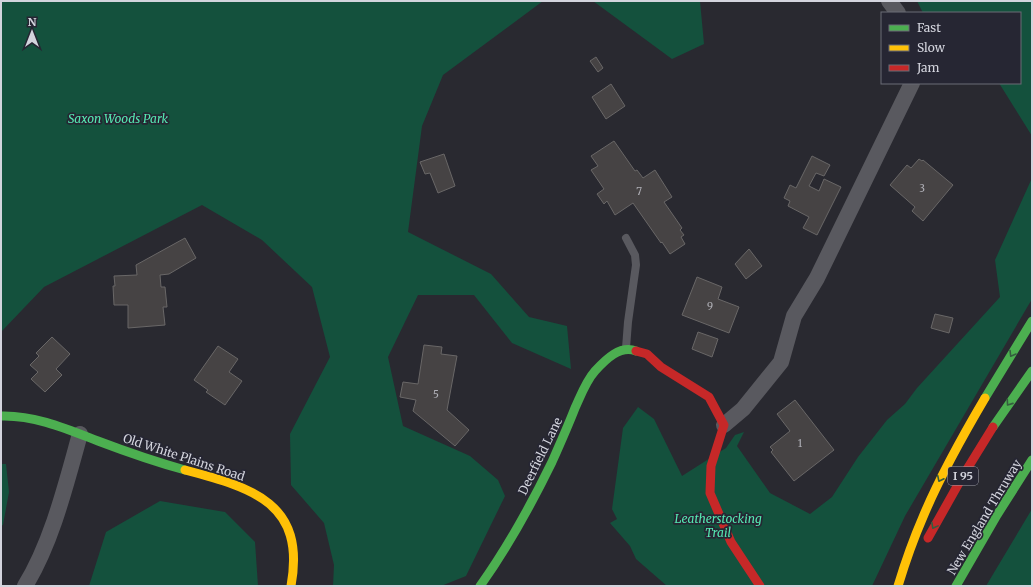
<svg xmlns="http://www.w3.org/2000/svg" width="1033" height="587" font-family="Merriweather,serif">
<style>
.green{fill:#14513d}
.building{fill:#464344;stroke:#696767}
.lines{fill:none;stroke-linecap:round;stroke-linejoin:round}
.lane{stroke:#59595f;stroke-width:8}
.street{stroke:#59595f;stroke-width:16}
.fast{stroke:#4caf50;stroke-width:9}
.slow{stroke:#ffc107;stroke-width:9}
.jam{stroke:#c62828;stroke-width:9}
.oneway{stroke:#355d3f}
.labels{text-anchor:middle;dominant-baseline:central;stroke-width:3.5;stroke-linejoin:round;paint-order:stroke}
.number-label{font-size:10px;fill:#b0b0b7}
.shield{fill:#262633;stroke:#9fa0aa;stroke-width:1}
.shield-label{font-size:11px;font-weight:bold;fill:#d3d4dd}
.park-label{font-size:12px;font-style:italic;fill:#55e9b2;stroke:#262633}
.street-label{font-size:12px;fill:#d3d4dd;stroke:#262633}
</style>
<rect width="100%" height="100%" fill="#292930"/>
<!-- green -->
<path class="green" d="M1,1h542l-100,74 -21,51 -14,106 83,42 38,43 38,9 4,43 -59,-26 -38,-48h-56l-30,62 15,69 67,30 28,24 7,16 -39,80 -25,10h-108l1,-21 -10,-42 -33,-38 -1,-51 40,-77 -18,-70 -50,-47 -60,-35 -158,82 -43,45z
M593,1h107l4,43 -32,15z
M917,1h115v135l-33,-53h21v-70h-97z
M1032,178v121l-127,217 -33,70h-205l-31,-27 -6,-13 -20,-23 7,-4 -5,-10 11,-81 15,-21 16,12 28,57 44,-28 9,-13 9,-3 -7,14 33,47 40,21 22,-17 26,-40 29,-37 18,-16 12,-16 83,-91 -5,-37z
M1,464h5l3,28 -6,33 -2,1z
M160,501l65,11 30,30 3,44h-169l17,-54z
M1032,509v77h-46z"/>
<!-- building -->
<path class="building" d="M596,57l7,11 -5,4 -8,-11z
M611,84l14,22 -19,13 -14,-22z
M614,141l21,30 2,-1 6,8 12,-8 17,27 -8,5 18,26 -2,2 4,5 -3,2 4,7 -15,10 -8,-12 -1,1 -28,-40 -18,12 -8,-14 -3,3 -7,-10 7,-5 -13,-19 7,-4 -7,-10z
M444,154l11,32 -17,7 -8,-20 -5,1 -5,-12z
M812,156l18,9 -6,11 -8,-3 -7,13 10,5 5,-12 17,8 -24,48 -14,-7 6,-11 -21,-11 2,-5 -6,-3 6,-13 6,3z
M919,159l3,2 1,-1 30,25 -30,36 -11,-10 3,-4 -25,-22 17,-20 4,3z
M185,238l11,20 -27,16 -9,1 1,12h4l2,20h-4l2,18 -37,3v-23h-14l-1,-19h2l-1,-10 23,-1 -1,-10z
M749,249l13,17 -16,13 -11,-15z
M697,277l25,10 -4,12 21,8 -10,26 -47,-18z
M935,314l18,4 -4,15 -18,-5z
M698,332l20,7 -6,18 -20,-8z
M52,337l18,17 -14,15 6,6 -17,17 -14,-13 7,-7 -8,-7 9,-9 -3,-3z
M424,345l18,2 -1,7 16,2 -10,54 22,20 -14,16 -42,-35 3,-11 -16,-3 3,-15 15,2z
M218,346l20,13 -9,13 13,9 -17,24 -19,-13 2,-2 -14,-10z
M795,400l39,50 -40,31 -23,-29 2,-2 -3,-3 20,-16 -13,-17z"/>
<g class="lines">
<!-- lane -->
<path class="lane" d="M626,348l2,-26 8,-57 -1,-10 -9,-17"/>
<!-- street -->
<path class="street" d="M889,1l9,12
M724,425l19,-16 38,-47 13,-46 23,-38 95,-195
M25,586c27,-44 41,-102 55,-152"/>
<!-- fast -->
<path class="fast" d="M985,398l47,-77
M1,416c34,-1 66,13 97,25 29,11 58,21 87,29
M993,427l39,-56
M480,586c28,-39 51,-81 72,-124 8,-18 16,-36 23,-54 6,-13 11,-27 20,-37 11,-12 25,-26 41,-20
M956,586l41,-71 35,-55"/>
<!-- slow -->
<path class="slow" d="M185,470c68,18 121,33 106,116
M898,586c7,-23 15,-46 25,-69 17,-41 39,-80 62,-119"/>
<!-- jam -->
<path class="jam" d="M636,351l11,3 14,13 48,30 15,28 -13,41 -1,27 21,49 29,44
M928,538l36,-64 29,-47"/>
</g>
<!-- one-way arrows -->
<defs><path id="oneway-chevron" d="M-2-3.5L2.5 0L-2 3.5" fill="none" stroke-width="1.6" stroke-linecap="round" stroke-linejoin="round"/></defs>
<g class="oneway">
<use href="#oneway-chevron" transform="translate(1012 354) rotate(121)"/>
<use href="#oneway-chevron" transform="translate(1009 403) rotate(125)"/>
<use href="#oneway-chevron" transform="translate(940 479) rotate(116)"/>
<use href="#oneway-chevron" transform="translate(934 526) rotate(118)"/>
</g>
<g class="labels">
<!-- number labels -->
<g class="number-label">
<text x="922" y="188">3</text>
<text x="639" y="191">7</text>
<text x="710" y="306">9</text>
<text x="436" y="394">5</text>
<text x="800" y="443">1</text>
</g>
<!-- shield labels -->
<rect class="shield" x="948" y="467" width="30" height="18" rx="3"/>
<g class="shield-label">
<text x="963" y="476">I 95</text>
</g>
<!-- park labels -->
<g class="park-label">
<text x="118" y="118">Saxon Woods Park</text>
<text x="718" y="518">Leatherstocking<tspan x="718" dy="14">Trail</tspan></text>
</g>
<!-- street labels -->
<g class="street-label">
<text transform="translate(540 456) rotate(-64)">Deerfield Lane</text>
<text transform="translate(184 457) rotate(18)">Old White Plains Road</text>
<text transform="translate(984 517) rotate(-59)">New England Thruway</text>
</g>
</g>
<!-- border -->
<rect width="1033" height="587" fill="none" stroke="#d3d4dd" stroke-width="4"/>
<!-- legend -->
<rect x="881" y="12" width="140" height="72" fill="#262633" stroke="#6b6c77"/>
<rect x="889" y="25" width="20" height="6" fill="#4caf50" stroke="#6b6c77"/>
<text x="917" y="32" font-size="12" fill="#d3d4dd">Fast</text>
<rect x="889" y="45" width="20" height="6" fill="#ffc107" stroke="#6b6c77"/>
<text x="917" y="52" font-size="12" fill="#d3d4dd">Slow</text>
<rect x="889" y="65" width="20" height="6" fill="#c62828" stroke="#6b6c77"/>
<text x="917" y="72" font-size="12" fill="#d3d4dd">Jam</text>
<!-- north arrow -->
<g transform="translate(32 32)" stroke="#262633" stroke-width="3" paint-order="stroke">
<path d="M0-3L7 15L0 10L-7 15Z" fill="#d3d4dd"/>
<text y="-6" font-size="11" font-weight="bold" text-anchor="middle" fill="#d3d4dd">N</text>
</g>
</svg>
